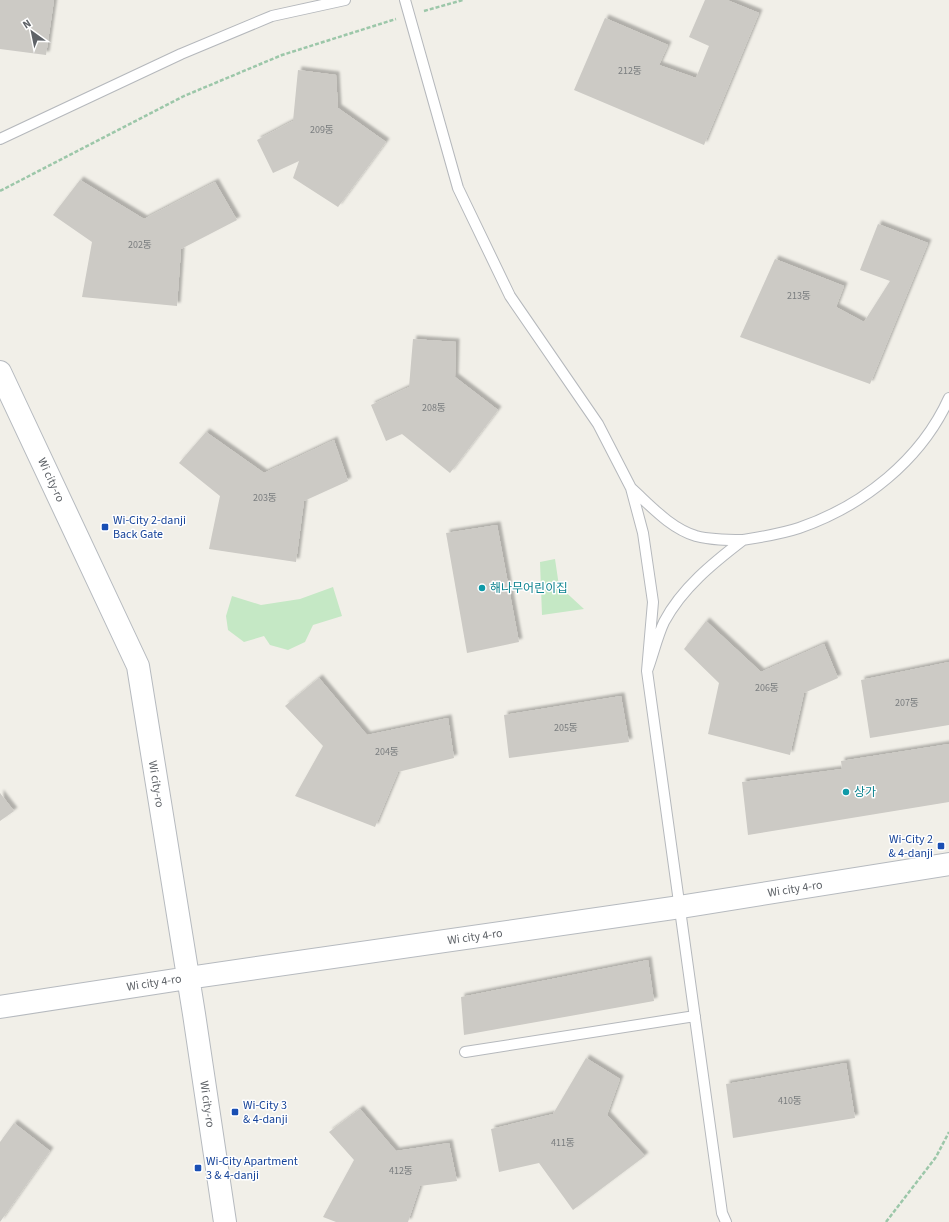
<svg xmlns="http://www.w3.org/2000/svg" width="949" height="1222" font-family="'Source Sans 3','Noto Sans KR',sans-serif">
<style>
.green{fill:#c5e8c5}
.building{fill:#cccac5;filter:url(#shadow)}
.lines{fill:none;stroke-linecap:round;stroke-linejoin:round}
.lane-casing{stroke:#b5b8bc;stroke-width:12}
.secondary-casing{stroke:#b6babf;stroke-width:24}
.path{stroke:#9cc7a9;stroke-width:2.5;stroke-dasharray:4 2;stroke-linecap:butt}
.lane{stroke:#fff;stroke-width:10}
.secondary{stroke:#fff;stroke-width:22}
.transit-dot{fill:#1a4fb4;stroke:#fff;stroke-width:1.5}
.culture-dot{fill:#0f9aa8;stroke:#fff;stroke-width:1.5}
.labels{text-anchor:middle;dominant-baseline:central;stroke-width:3;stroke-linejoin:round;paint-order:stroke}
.number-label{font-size:10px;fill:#7a7d7f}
.street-label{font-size:12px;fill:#5f6368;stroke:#fff}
.transit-label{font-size:12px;fill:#164399;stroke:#fff;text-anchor:start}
.culture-label{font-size:12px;fill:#0d838f;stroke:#fff;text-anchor:start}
</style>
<defs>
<filter id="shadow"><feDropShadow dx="3.5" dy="-3.5" stdDeviation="1" flood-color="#0004"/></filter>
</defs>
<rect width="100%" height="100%" fill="#f1efe8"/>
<!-- green -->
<path class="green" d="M555,559l4,27 25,23 -42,6 -2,-53z
M333,587l9,29 -29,9 -8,17 -17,8 -18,-5 -6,-9 -20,6 -16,-12 -2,-14 6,-20 29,9 39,-6z"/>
<!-- building -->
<path class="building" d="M0,0h54l-8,55 -46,-6z
M705,0h22l32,13 -55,132 -130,-55 31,-72 63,27 -9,20 37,13 13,-32 -20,-9z
M298,70l38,5 2,33 48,34 -48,65 -45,-29 6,-17 -26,12 -16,-33 36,-19z
M80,180l64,39 71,-37 22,38 -56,29 -4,57 -95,-9 10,-55 -39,-27z
M878,224l50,19 -58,141 -130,-47 35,-78 69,27 -8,21 28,15 26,-41 -30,-11z
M413,339l43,3 -1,35 43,33 -48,63 -48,-39 -16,7 -15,-36 38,-18z
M206,432l58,41 70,-33 14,41 -44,20 -8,61 -87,-13 11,-53 -41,-33z
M497,525l22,117 -52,11 -21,-120z
M706,621l55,51 63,-28 14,34 -34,15 -14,62 -82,-21 11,-51 -35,-34z
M949,662v63l-79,13 -9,-58z
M319,678l48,57 81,-17 6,40 -56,14 -23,55 -80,-31 28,-50 -38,-40z
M621,696l8,46 -120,16 -5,-43z
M949,744v58l-201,33 -6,-53 100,-13 -1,-8z
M0,793l14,18 -14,10z
M648,960l6,41 -190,34 -3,-38z
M586,1058l34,21 -13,36 38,41 -72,54 -34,-47 -40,9 -8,-43 62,-15z
M846,1063l9,55 -122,20 -7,-54z
M360,1109l36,42 53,-8 8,38 -37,5 -12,36h-72l-13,-5 31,-57 -25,-28z
M14,1123l36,28 -50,71v-80z"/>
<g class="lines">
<!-- lane casing -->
<g class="lane-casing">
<path id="lane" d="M405,0l53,188 52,108 88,128 33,64
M0,139l181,-85 91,-38 73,-16
M743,540c18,-3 38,-6 56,-12 64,-22 122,-68 150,-130
M647,671c6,-16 10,-34 17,-49 18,-34 49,-59 79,-82 -16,0 -32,0 -47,-4 -26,-8 -45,-30 -65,-48l12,45 10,69 -6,69 75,542 4,9
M465,1052l230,-36"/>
</g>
<!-- secondary casing -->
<g class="secondary-casing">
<path id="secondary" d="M0,372l138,294 56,348 31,208
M0,1007l188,-29 492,-71 269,-43"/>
</g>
<!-- path -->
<path class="path" d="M424,11l39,-11
M0,191l184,-95 98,-41 114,-36
M886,1222l50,-65 13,-25"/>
<!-- lane -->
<use href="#lane" class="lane"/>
<!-- secondary -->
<use href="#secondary" class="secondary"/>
</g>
<!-- markers -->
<g class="transit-dot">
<rect x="101" y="523" width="8" height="8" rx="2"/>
<rect x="937" y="842" width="8" height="8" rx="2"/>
<rect x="231" y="1108" width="8" height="8" rx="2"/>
<rect x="194" y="1164" width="8" height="8" rx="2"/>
</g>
<g class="culture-dot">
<circle cx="482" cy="588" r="4"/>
<circle cx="846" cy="792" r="4"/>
</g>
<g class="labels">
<!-- number labels -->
<g class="number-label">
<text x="630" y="71">212동</text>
<text x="322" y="130">209동</text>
<text x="140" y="245">202동</text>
<text x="799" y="296">213동</text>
<text x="434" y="408">208동</text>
<text x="265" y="498">203동</text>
<text x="767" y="688">206동</text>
<text x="907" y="703">207동</text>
<text x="566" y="728">205동</text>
<text x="387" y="752">204동</text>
<text x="790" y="1101">410동</text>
<text x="563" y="1143">411동</text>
<text x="401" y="1171">412동</text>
</g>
<!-- street labels -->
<g class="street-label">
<text transform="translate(51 480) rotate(65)">Wi city-ro</text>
<text transform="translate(156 784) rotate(81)">Wi city-ro</text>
<text transform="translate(795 889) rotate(-9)">Wi city 4-ro</text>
<text transform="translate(475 937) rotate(-8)">Wi city 4-ro</text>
<text transform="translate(154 983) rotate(-9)">Wi city 4-ro</text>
<text transform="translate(207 1104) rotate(82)">Wi city-ro</text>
</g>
<!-- transit labels -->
<g class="transit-label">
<text x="113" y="520">Wi-City 2-danji<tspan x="113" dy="14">Back Gate</tspan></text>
<text x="933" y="839" text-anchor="end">Wi-City 2<tspan x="933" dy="14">&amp; 4-danji</tspan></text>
<text x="243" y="1105">Wi-City 3<tspan x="243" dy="14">&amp; 4-danji</tspan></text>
<text x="206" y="1161">Wi-City Apartment<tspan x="206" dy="14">3 &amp; 4-danji</tspan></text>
</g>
<!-- culture labels -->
<g class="culture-label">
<text x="490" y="588">해나무어린이집</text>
<text x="854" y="792">상가</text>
</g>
</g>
<!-- north arrow -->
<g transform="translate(32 32) rotate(327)" stroke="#ffffff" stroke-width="3" paint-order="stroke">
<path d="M0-3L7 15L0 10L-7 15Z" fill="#5f6368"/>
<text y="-6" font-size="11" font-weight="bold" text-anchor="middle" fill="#5f6368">N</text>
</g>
</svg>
